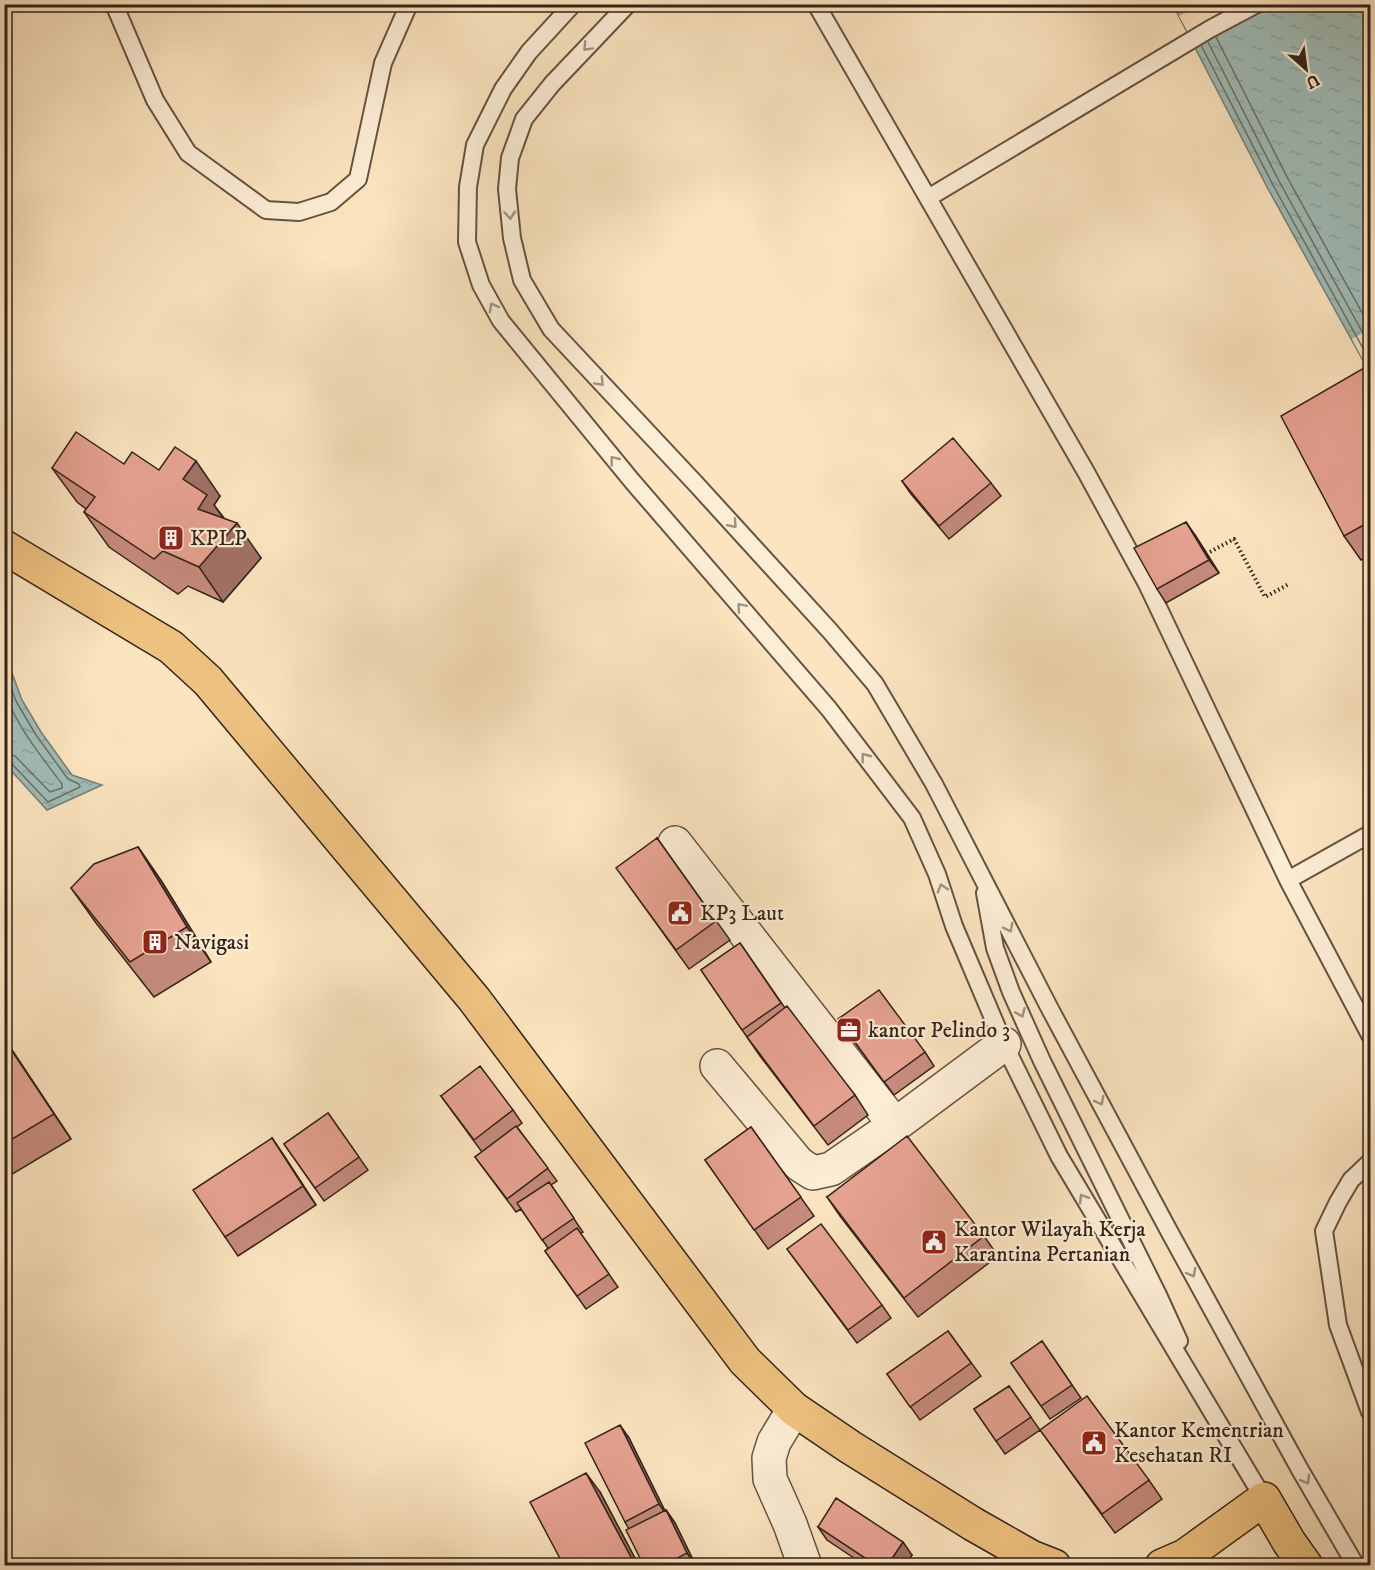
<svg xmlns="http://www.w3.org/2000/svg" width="1375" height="1570" font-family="'IM FELL DW Pica',serif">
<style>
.water{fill:url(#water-ripples);stroke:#757f78;stroke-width:1.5}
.pier{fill:#fbe4bf}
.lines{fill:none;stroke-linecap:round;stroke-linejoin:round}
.shore{stroke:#6a7068;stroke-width:1.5}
.lane-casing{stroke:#665242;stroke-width:20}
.street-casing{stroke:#665242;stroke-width:36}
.highway-casing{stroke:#352219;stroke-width:36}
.path{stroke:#352219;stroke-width:4;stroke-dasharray:1.5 3;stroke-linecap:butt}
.lane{stroke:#fcedd5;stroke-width:16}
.street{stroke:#fcedd5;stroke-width:33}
.highway{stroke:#eec280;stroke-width:33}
.wall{fill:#c68b7d;stroke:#352219;stroke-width:1.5}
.shaded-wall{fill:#a17166;stroke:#352219;stroke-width:1.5}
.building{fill:#e6a291;stroke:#352219;stroke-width:1.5}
.oneway{stroke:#a29280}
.labels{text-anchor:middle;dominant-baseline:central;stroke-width:4.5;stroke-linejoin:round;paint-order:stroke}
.poi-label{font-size:22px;fill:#352219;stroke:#fcedd5;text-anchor:start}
</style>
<defs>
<pattern id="water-ripples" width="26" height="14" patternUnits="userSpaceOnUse" patternTransform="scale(1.5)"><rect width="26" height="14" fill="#a0bdb8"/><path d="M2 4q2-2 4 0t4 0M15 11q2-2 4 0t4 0" fill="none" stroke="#8aa29e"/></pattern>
</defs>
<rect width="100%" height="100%" fill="#fbe4bf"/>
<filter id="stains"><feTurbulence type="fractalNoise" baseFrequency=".00333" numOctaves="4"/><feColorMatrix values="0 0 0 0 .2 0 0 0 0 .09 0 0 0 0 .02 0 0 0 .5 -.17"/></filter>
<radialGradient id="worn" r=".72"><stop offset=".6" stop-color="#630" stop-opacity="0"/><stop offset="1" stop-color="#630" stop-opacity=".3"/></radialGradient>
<!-- water -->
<path class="water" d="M1173,5h197v368l-103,-186z
M5,663l4,2 13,35 19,32 31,43 30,10 -55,25 -42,-46z"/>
<!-- pier -->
<path class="pier" d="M1201,5h66l-74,36 -14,-25z
M1370,329v36l-3,2 -15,-28z"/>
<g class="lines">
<!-- shore -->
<path class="shore" d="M1216,37l71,140 83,150
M1208,42l71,139 91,165
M1201,45l72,140 97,176
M4,671l13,32 19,32 32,44 11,5 1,3 -32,15 -37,-39 -7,-2
M4,692c13,34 36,63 58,92v4l-12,4 -35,-36 -11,-3"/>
<!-- lane casing -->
<g class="lane-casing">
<path id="lane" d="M114,4l41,96 33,53 78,57 33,2 32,-10 27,-23 25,-116 26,-59
M573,4l-44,48 -26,37 -28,56 -7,42 -1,55 14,43 20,36 131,160 197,228 83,109 25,56 17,52 50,118 55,112 205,343
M628,4l-76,80 -28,35 -14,39 -3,31 5,49 10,42 29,49 145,155 134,147 45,53 59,100 116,225 119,222 130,237 57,98
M816,4l270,468 61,112 141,296 82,155
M928,198l282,-169 47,-25
M1288,880l82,-46
M985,893l10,55 16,44 31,69 116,234 21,46
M1370,1162l-19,18 -13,22 -14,29 14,94 32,87"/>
</g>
<!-- street casing -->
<g class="street-casing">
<path id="street" d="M675,843l220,282
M717,1066l82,98 14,9 18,-4 64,-44 109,-81
M794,1409l-20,33 -5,16 1,21 20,45 15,42"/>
</g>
<!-- highway casing -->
<g class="highway-casing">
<path id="highway" d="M4,547l167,100 37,34 266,318 271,362 49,48 56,38 123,77 58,33 23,9
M1162,1566l23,-10 79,-57 25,43 17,24"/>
</g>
<!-- path -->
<path class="path" d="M1206,554l28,-15 31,58 24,-13
M1367,572l3,-1"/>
<!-- lane -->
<use href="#lane" class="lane"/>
<!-- street -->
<use href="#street" class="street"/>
<!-- highway -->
<use href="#highway" class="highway"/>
</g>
<!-- wall -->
<path class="wall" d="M1364,368l7,9v178l-10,5 -17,-24z
M124,464l35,6 61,26 -6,9 10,13 37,40 -38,44 -35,-16 -10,8 -69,-47 -25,-35 2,-3 -9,-7 -25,-34z
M902,481l89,2 10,13 -52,43 -38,-45z
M1195,535l24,38 -53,30 -9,-14z
M657,838l73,102 -41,29 -59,-82z
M138,847l24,35 49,80 -57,35 -58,-74 -25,-35z
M740,943l45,65 70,87 13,20 -40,30 -68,-89 -59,-86z
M847,1032l78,20 9,14 -40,29z
M4,1038l67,101 -67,40z
M441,1096l72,14 9,13 -5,4 40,54 -6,4 32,47 -3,1 38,54 -32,22 -41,-58 3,-3 -27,-39 -5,3 -41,-55 7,-5z
M328,1113l40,57 -44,31 -40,-57z
M751,1127l63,89 -46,33 -63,-89z
M272,1138l44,67 -78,51 -13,-19z
M827,1197l157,39 14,20 -80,61 -78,-101z
M787,1249l95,56 9,13 -34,25z
M948,1331l33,45 -61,44 -33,-46z
M1042,1341l39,57 -31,21 -39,-56z
M1009,1386l31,44 -35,24 -31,-45z
M1040,1430l109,50 13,19 -47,34z
M629,1438l36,73 1,-1 9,13 21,43h-52l-15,-37 -4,-7z
M600,1492l39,74h-75z
M818,1527l94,28 -7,11h-39l-39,-26z"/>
<!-- shaded-wall -->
<path class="shaded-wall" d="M196,461l24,35 -6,9 17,24 6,-6 24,35 -38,44 -24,-35 -1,-58 -15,-30z
M1186,522l9,13 24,38 -10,-13z
M138,847l24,35 49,80 -24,-35z
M4,1038l67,101 -17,-25 -50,-75z
M272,1138l13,19 31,48 -13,-19z
M620,1425l9,13 39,79 -9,-13z
M586,1473l14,19 39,74h-3l-3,-5z
M666,1510l9,13 21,43 -9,-13z
M903,1542l9,13 -7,11h-18z"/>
<!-- building -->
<path class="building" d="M1364,368l7,12v141l-27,15 -63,-120z
M76,432l48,32 8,-12 27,18 16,-23 21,14 -13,18 24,16 -9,14 39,14 -38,44 -36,-16 -9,8 -70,-47 11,-15 -43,-29z
M953,438l38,45 -52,43 -37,-45z
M1186,522l23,38 -52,29 -23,-41z
M657,838l59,83 -40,29 -60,-82z
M138,847l49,80 -57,35 -59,-74 23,-24z
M740,943l41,60 -39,27 -41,-60z
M879,990l46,62 -41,30 -46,-63z
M787,1006l68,89 -41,31 -67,-89z
M4,1039l50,75 -50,30z
M480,1066l33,44 -39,30 -33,-44z
M328,1113l31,44 -44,31 -31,-44z
M516,1126l32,42 -41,31 -32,-42z
M751,1127l50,70 -47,33 -49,-70z
M907,1136l77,100 -80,62 -77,-101z
M272,1138l31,48 -78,51 -32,-47z
M549,1182l25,36 -32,22 -25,-37z
M821,1224l61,81 -34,25 -61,-81z
M577,1228l32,46 -32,22 -32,-45z
M948,1331l23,32 -61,44 -23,-33z
M1042,1341l30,44 -31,21 -30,-43z
M1009,1386l22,31 -35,24 -22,-32z
M1087,1396l62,84 -47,34 -62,-84z
M620,1425l39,79 -34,18 -40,-79z
M586,1473l47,88 -9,5h-60l-34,-64z
M836,1498l67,44 -16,24h-10l-59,-39z
M666,1510l21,43 -24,13h-19l-18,-36z"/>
<!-- one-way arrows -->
<defs><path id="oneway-chevron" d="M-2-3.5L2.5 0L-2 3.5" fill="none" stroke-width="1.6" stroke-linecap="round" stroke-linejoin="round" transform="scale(1.5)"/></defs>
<g class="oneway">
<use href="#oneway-chevron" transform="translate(587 47) rotate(133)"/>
<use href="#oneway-chevron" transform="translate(510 215) rotate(85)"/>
<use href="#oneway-chevron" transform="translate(493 307) rotate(-119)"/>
<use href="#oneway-chevron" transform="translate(600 382) rotate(47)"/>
<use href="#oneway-chevron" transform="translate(614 460) rotate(-129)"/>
<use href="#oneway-chevron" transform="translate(733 524) rotate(48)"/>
<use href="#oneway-chevron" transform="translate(741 607) rotate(-131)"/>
<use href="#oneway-chevron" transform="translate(865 757) rotate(-127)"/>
<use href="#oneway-chevron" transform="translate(942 888) rotate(-107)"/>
<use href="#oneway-chevron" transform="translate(1009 928) rotate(63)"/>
<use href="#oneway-chevron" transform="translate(1021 1013) rotate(66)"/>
<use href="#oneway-chevron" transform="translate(1100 1101) rotate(62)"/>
<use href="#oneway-chevron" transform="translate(1083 1198) rotate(-121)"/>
<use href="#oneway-chevron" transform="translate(1192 1273) rotate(61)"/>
<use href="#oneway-chevron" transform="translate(1306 1480) rotate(60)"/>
</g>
<!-- icons -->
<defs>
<g id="building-square" transform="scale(1.35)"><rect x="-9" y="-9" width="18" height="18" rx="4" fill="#8f2418" stroke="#fcedd5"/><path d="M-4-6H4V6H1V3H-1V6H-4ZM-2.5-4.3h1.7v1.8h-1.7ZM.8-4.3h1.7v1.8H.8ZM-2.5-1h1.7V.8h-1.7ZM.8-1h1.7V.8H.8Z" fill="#fff"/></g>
<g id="civic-square" transform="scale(1.35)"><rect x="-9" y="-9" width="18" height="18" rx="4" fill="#8f2418" stroke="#fcedd5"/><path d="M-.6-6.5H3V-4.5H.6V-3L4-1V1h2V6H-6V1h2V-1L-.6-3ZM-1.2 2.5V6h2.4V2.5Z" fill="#fff"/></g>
<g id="office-square" transform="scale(1.35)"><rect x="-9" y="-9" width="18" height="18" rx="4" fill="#8f2418" stroke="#fcedd5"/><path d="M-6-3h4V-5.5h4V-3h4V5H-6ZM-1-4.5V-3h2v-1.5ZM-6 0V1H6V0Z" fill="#fff"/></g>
</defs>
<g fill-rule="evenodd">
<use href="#building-square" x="171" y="538"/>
<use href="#civic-square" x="680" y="913"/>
<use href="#building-square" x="155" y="942"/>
<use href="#office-square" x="849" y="1030"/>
<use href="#civic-square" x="934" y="1242"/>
<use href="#civic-square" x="1094" y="1443"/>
</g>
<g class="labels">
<!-- poi labels -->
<g class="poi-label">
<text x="190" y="538">KPLP</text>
<text x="700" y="913">KP3 Laut</text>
<text x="174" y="942">Navigasi</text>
<text x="868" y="1030">kantor Pelindo 3</text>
<text x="954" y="1229">Kantor Wilayah Kerja<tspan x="954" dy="25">Karantina Pertanian</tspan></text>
<text x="1114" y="1430">Kantor Kementrian<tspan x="1114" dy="25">Kesehatan RI</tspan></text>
</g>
</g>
<!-- margin -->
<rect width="1375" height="1570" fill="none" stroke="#fbe4bf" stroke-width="24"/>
<rect x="6" y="6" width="1363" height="1558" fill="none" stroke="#352219" stroke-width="3"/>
<rect x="12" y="12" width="1351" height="1546" fill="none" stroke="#352219" stroke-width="1.5"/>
<!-- north arrow -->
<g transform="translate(1306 69) rotate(152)" stroke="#fcedd5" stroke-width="4.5" paint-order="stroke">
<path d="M0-4.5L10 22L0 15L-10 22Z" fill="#352219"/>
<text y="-9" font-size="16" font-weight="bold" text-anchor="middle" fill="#352219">U</text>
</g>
<rect width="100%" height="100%" filter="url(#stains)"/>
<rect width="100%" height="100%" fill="url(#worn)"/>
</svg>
